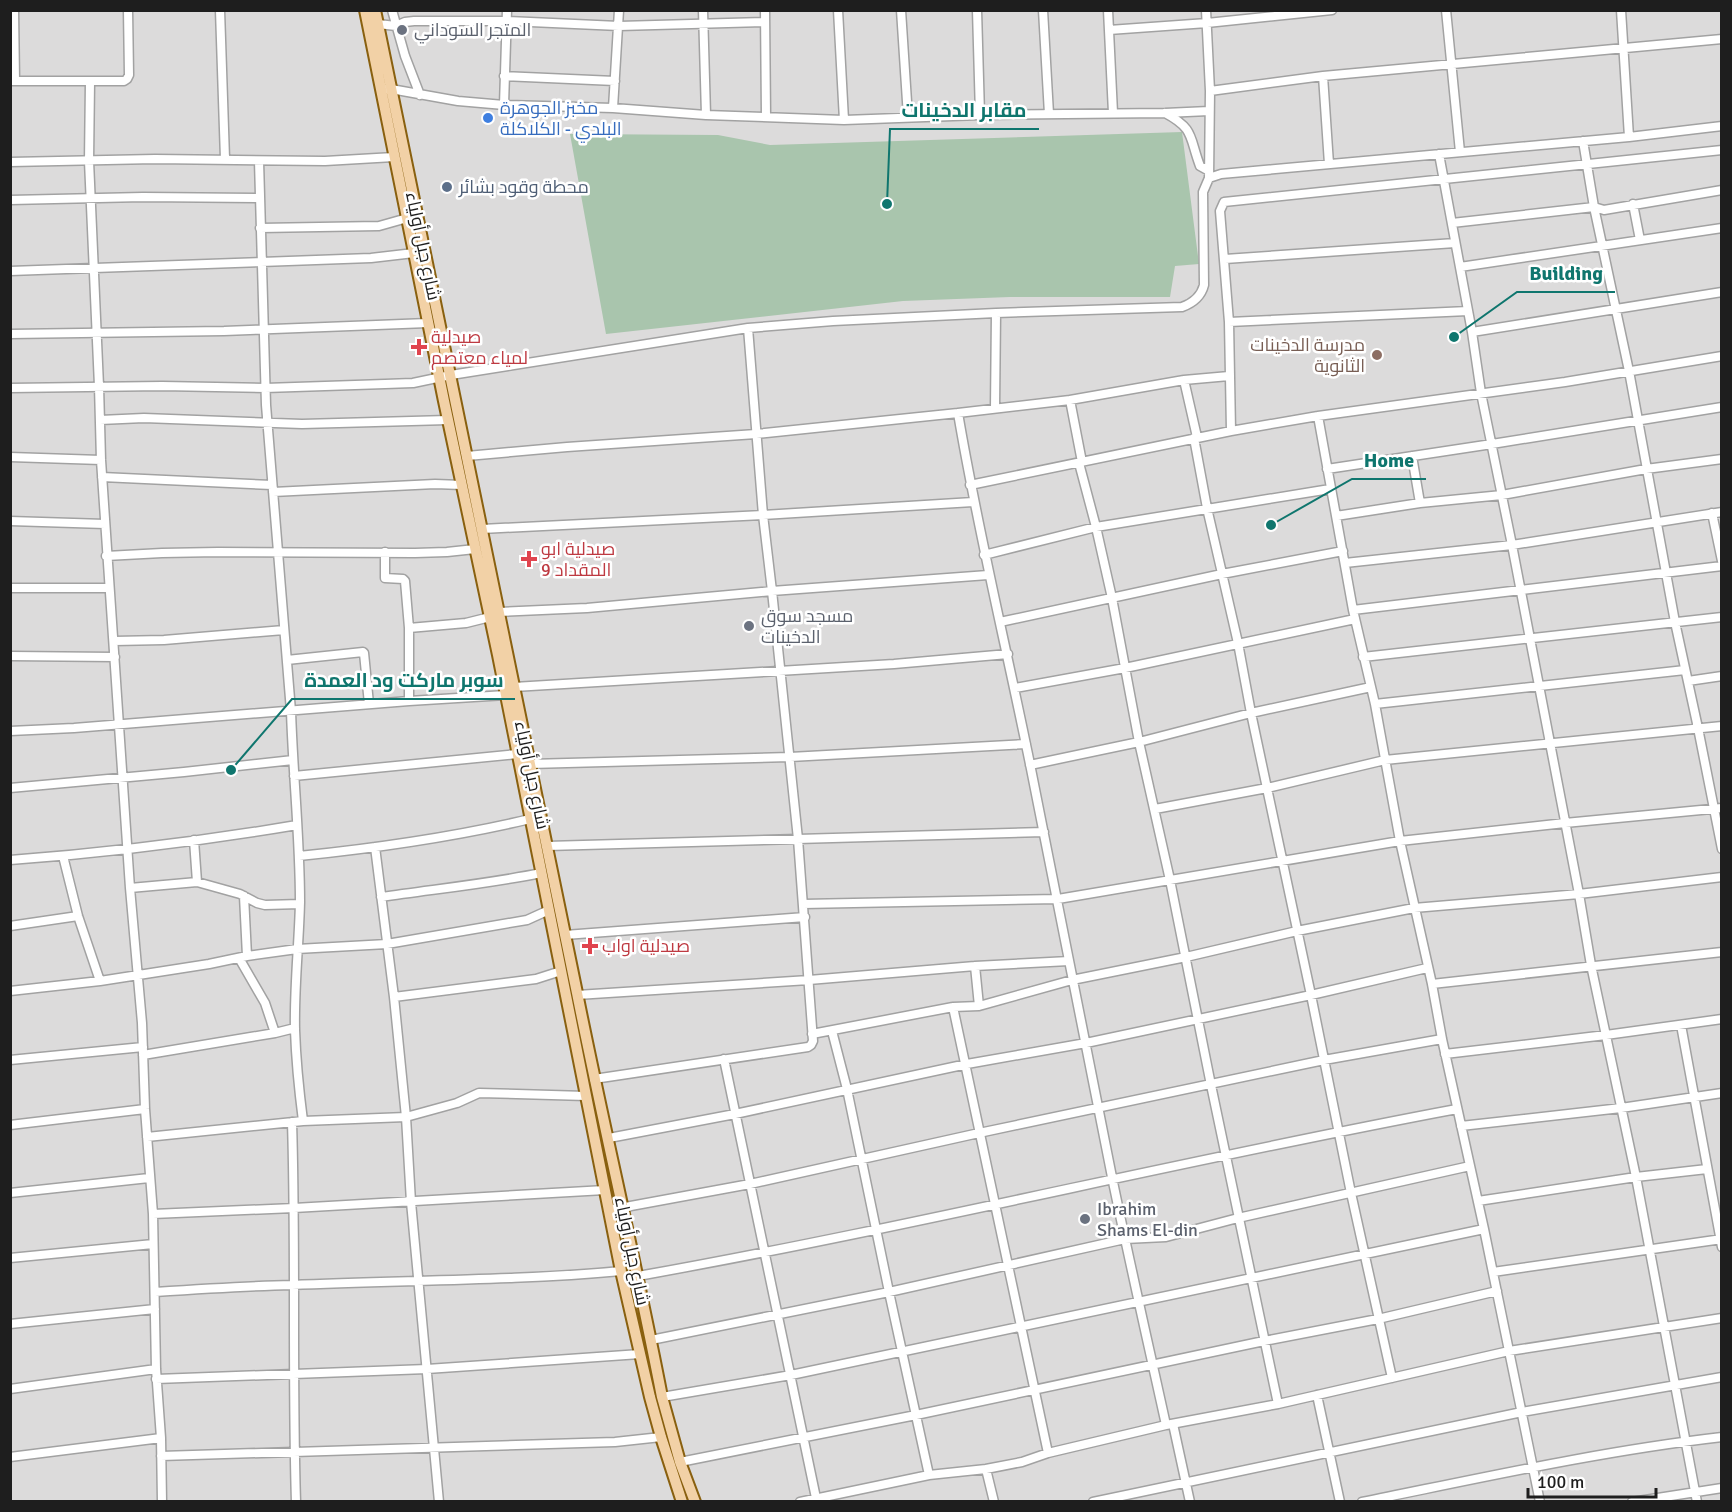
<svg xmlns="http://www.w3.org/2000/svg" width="1732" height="1512" font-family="Signika,Cairo,sans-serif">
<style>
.residential{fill:#dcdbdb}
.cemetery{fill:#a9c5ad}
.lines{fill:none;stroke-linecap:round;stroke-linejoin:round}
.minor-casing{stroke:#a2a2a2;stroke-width:11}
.major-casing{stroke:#89600f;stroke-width:14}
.minor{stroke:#fff;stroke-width:8}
.major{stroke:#f2d1a6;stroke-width:10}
.worship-dot{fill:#6b7280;stroke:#fff;stroke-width:2}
.shop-dot{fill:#3f7fe0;stroke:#fff;stroke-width:2}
.service-dot{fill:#5c6f8a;stroke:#fff;stroke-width:2}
.health-dot{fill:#e0444e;stroke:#fff;stroke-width:2}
.education-dot{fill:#8d6e63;stroke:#fff;stroke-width:2}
.labels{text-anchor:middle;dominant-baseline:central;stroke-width:5;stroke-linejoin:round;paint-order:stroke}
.worship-label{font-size:18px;fill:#5b616d;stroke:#fff;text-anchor:start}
.shop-label{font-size:18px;fill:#366cbe;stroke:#fff;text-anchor:start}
.service-label{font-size:18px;fill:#4e5e75;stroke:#fff;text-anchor:start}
.street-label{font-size:18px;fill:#1e1e1e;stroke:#fff}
.health-label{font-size:18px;fill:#be3a42;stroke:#fff;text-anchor:start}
.education-label{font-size:18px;fill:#785e54;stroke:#fff;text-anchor:end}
.leader{fill:none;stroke:#0f766e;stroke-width:2}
.callout-dot{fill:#0f766e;stroke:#fff;stroke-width:2}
.callout-label{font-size:20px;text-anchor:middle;font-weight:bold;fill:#0f766e;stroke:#fff;stroke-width:5;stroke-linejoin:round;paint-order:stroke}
</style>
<rect width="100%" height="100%" fill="#eeebe5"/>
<!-- residential -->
<path class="residential" d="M10,11h1711v1490h-1710z"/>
<!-- cemetery -->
<path class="cemetery" d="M1182,132l17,132 -24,2 -5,31h-160l-107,4 -297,33 -36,-200 148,1 52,10z"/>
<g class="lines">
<!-- minor casing -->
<g class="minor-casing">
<path id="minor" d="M14,10l1,71
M220,10l5,149
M392,10l13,46 15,39
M703,10l3,105
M765,10l1,107
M838,10l6,110
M901,10l7,107
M977,10l3,105
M1043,10l6,104
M1108,10l5,103
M1446,10l14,142
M1621,10l8,127
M378,24l18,2 9,-4 9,-1h92l113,5 146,-4
M1109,30l98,-7 125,-13
M504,76l111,5
M1323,76l6,88
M10,81h114l3,-2 2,-4 -1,-65
M90,82l-1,79 10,225 2,74 29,428 12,135 3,86 8,105 3,155 5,69 1,64
M386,89h5l67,12 46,4 109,3 93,7 138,5 136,-5 185,-2 44,-2
M1210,91l113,-15 399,-37
M504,105l3,-95
M613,108l6,-98
M1165,113c30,16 24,24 35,53l9,5
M1583,141l11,66 35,164 46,251 23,106 24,121
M1439,154l33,178 9,61 31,152 67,349 12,71 45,212 61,325
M259,161l7,244 25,306c2,64 9,127 9,191 -1,43 -6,85 -5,128 1,30 4,60 8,91
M10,162l145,-3 170,2 69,-4
M1209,178l12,-4 408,-37 93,-11
M10,200l133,-3 116,1
M1633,204l7,36
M1452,223l142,-16 10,3 118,-20
M260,228l119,-2 39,-11
M1225,259l230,-16
M1460,267l262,-39
M10,271l361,-13 43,-5
M1229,322l239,-11
M1472,332l250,-40
M10,334l214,-3 204,-8
M1184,380l13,57
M10,388l152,-2 103,2 120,-4 28,-1 38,-8 297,-47 85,-7 163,-8 186,-6c11,-4 19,-10 22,-22l-1,-93 6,-14 1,-87 -4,-81
M1070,400l12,62
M995,408l1,-95
M958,413c20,119 49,237 73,356 28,136 53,272 81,408 17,83 36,166 54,248
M1318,416l35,194 22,94 25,137 32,143 10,55 42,190 56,273
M100,420l44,-2 158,6 146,-4
M1231,431l-2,-109 -9,-111 4,-9 498,-52
M1194,438l13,70 31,135 13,70 60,282 40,198 41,185
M467,456l100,-9 189,-13 202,-21 112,-13 114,-20 45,-4
M1412,456l8,47
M10,457l91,3
M1079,463l17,64 16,71 27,144 31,138 41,205 67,319
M1327,469l165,-25 230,-37
M102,477l170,8
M970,485l261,-54 87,-15 247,-34 157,-26
M273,492l162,-8 27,1
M1712,513l10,48
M1336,516l84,-13 82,-8 144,-26 76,-10
M10,521l95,3
M482,529l281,-14 210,-13
M385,552v26l18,1 2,2 4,47v73
M984,555l112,-28 234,-38
M106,556l56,-3 56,-1 197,1 32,-1 28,-3
M1345,563l167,-18 210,-33
M10,588h99
M1353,610l369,-44
M499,612l88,-4 185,-17 216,-16
M1000,622l222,-48 121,-23
M409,628l57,-5 24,-6
M114,641l50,-1 120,-10
M10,656l105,1
M1363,657l359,-40
M287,660l76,-8 1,1 5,51
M1688,681l34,-5
M514,687l380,-23 114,-10
M1015,688l110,-20 230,-49
M1375,704l310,-34
M10,731l64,-3 335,-27 97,-6
M530,764l260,-7 236,-13
M1030,765l109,-23 112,-29 120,-26
M294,776l223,-22
M10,788l174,-16 109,-12
M1155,809l112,-21 118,-28 337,-34
M194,840l3,42
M547,846l497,-14
M375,847l19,150 12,120 5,85 28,300
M63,856l15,60 22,65
M299,856c78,-8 155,-19 231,-37
M10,860c97,-7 192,-19 287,-35
M130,888l67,-6 43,12 17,9 8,2 35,-1
M244,896l3,60
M381,897c54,-8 107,-13 160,-24
M803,904l255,-5 342,-58 165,-18 157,-15
M10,926l68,-10
M565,935l240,-18
M239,958l26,45 10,30
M975,966l4,40
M1432,984l290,-32
M10,991l90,-10 109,-17 38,-8 50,-7 90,-5 140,-24 22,-10
M577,995l232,-15 166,-14 94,-5
M394,997l142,-18 25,-8
M953,1007l95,446
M1681,1025l41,222
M832,1031l15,58 42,203 40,183
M812,1034l141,-27 26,-1 93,-26 114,-23 111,-26 117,-23 165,-14 143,-17
M1445,1054l161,-19 116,-16
M143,1055l132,-22 20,-5
M724,1059l92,439
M10,1060l133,-13
M594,1079l214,-32 3,-2 2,-4 -15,-202 -26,-248 -9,-76 -15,-187
M292,1122c4,126 0,253 4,380
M10,1125l135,-16
M1461,1126l160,-18 101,-15
M147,1137l156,-16 103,-4 51,-14 22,-10 107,3
M609,1138l126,-24 232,-50 119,-21 225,-48 116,-27
M10,1193l139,-15
M1478,1201l158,-24 71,-8
M609,1210l141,-26 229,-51 345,-73 118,-21
M153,1214l141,-6 311,-18
M10,1258l143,-14
M1493,1272l229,-33
M638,1276c274,-49 545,-116 819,-167
M155,1292c45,-3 91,-6 137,-7 110,-5 220,-4 329,-14
M10,1324l145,-15
M651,1340l238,-48 236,-53 41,-2 72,-19 232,-52
M156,1379l271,-10 213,-15
M10,1389l146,-20
M1317,1395l23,107
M662,1397l129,-22 693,-146
M1173,1424l17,78
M161,1456l454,-14 46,-5
M10,1457l151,-19
M680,1462l236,-47 348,-74 114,-22 119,-28
M986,1469l8,33
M800,1502l129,-27 57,-6 36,-7 26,-9 118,-28 112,-21 231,-53 213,-33
M1093,1502l429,-90 200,-35
M1362,1502c119,-24 239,-51 360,-65
M1632,1502l90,-14"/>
</g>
<!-- major casing -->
<g class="major-casing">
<path id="major" d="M365,10l79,391 54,254 123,616 29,126 11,40 21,65
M375,10c69,328 134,656 202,983 27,135 59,269 85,404l18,65 15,40"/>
</g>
<!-- minor -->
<use href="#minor" class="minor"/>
<!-- major -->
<use href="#major" class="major"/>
</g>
<!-- markers -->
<g class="worship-dot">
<circle cx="402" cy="30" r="6"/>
<circle cx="749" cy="626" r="6"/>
<circle cx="1085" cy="1219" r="6"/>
</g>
<circle class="shop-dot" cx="488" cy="118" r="6"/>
<circle class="service-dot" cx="447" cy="187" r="6"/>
<g class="health-dot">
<path d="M416 338h6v6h6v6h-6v6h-6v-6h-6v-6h6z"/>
<path d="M526 550h6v6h6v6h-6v6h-6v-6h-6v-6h6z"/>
<path d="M587 937h6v6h6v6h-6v6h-6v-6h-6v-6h6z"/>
</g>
<circle class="education-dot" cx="1377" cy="355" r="6"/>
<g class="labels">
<!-- worship labels -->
<g class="worship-label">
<text x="414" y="30">المتجر السوداني</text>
<text x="761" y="616">مسجد سوق<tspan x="761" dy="21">الدخينات</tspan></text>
<text x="1097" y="1209">Ibrahim<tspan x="1097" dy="21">Shams El-din</tspan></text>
</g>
<!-- shop labels -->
<g class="shop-label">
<text x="500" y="108">مخبز الجوهرة<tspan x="500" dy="21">البلدي - الكلاكلة</tspan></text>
</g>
<!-- service labels -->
<g class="service-label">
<text x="459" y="187">محطة وقود بشائر</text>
</g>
<!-- street labels -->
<g class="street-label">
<text transform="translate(423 246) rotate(78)">شارع جبل أولياء</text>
<text transform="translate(532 775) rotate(78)">شارع جبل أولياء</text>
<text transform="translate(632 1251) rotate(78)">شارع جبل أولياء</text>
</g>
<!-- health labels -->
<g class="health-label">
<text x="431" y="337">صيدلية<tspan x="431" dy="21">لمياء معتصم</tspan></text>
<text x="541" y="549">صيدلية ابو<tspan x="541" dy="21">المقداد 9</tspan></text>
<text x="602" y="946">صيدلية اواب</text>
</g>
<!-- education labels -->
<g class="education-label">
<text x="1365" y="345">مدرسة الدخينات<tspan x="1365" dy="21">الثانوية</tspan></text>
</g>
</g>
<!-- callouts -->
<path class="leader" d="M887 204L890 129H1039M1454 337L1517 292H1615M1271 525L1352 479H1426M231 770L292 699H515"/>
<g class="callout-dot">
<circle cx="887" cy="204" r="6"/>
<circle cx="1454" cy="337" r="6"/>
<circle cx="1271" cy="525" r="6"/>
<circle cx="231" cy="770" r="6"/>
</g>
<g class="callout-label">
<text x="964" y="117">مقابر الدخينات</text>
<text x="1566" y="280">Building</text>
<text x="1389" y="467">Home</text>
<text x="404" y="687">سوبر ماركت ود العمدة</text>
</g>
<!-- border -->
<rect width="1732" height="1512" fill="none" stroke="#1e1e1e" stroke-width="24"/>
<!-- scale -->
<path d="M1528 1488v9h128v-9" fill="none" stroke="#1e1e1e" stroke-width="3"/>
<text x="1537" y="1488" font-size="18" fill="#1e1e1e" stroke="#ffffff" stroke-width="4.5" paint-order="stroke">100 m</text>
</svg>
